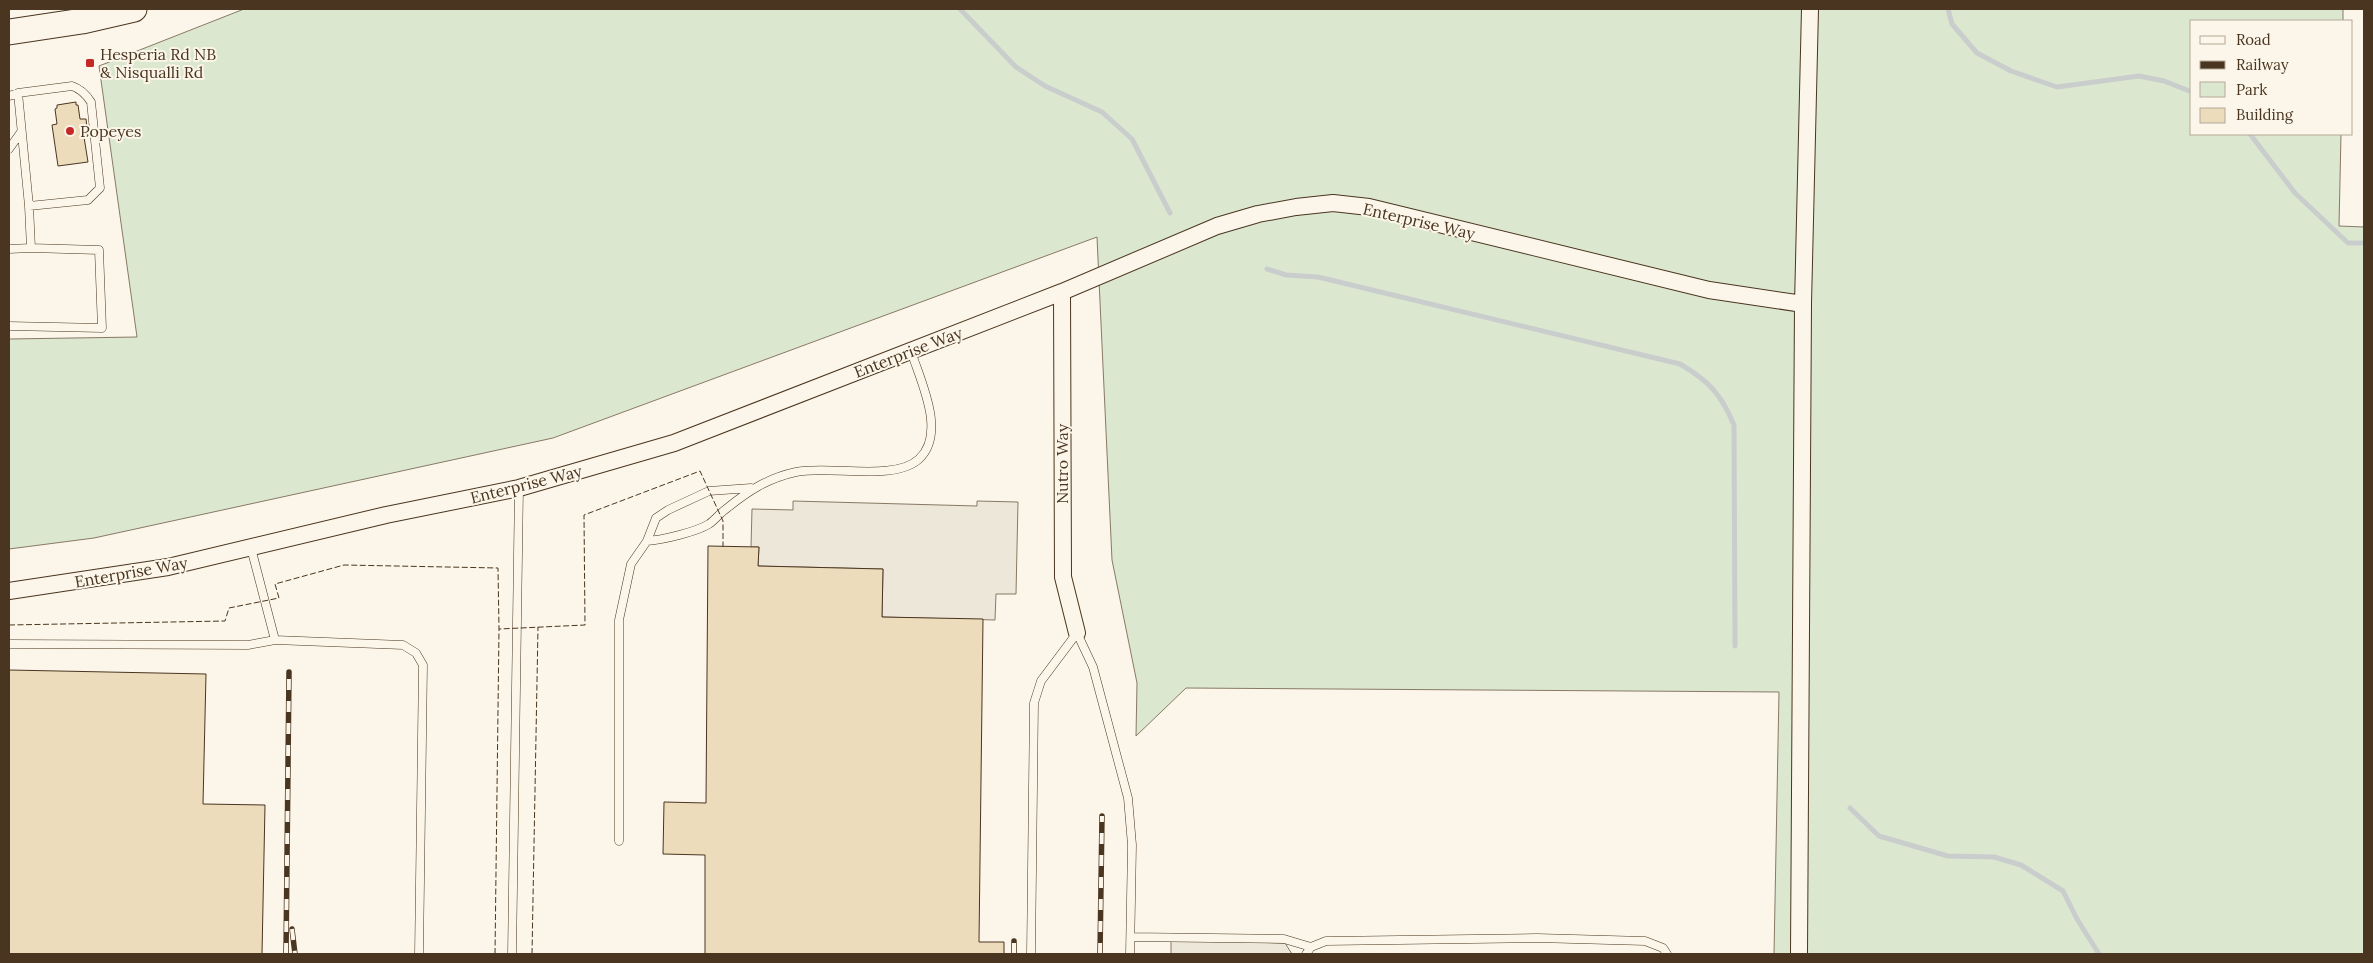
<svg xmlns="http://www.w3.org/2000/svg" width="2373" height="963" font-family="Lora,serif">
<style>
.green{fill:#dce7d0;stroke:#887966}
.parking{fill:#ede7d9;stroke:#887966}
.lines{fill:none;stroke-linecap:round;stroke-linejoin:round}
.stream{stroke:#c9cecd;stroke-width:5}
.building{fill:#ecdcbc;stroke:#4a3520}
.lane-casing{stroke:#4a3520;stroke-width:9}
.street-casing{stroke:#4a3520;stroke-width:18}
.primary-casing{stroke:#4a3520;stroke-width:27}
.lane{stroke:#fbf6e9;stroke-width:8}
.street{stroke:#fbf6e9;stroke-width:16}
.primary{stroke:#fbf6e9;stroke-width:25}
.rail-casing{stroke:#4a3520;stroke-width:5.5}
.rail{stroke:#fbf6e9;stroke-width:4;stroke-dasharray:11;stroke-linecap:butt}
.fence{stroke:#4a3520;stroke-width:1;stroke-dasharray:6 2.5;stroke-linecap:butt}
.poi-dot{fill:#c62828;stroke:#fbf6e9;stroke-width:2}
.labels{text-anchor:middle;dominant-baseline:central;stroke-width:4;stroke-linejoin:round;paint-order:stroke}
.poi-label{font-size:16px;fill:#4a3520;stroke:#fbf6e9;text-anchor:start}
.street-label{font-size:16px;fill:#4a3520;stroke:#fbf6e9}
</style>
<rect width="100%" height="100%" fill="#fbf6e9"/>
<!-- green -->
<path class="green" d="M244,9h2099v12h-151v113h149l-2,92 25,1v727h-590l5,-262 -593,-4 -50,48 1,-53 -25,-123 -15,-323 -544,201 -459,100 -85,11v-210l128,-2 -38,-271z"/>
<!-- parking -->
<path class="parking" d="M793,501l184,5v-5l41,1 -2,92h-20l-1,26 -113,-3 1,-48 -125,-3 1,-19h-8l1,-38 41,1z
M1171,940l114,3 7,11h-121z"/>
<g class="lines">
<!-- stream -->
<path class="stream" d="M960,9l56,58 29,19 57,26 30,27 38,74
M1948,9l4,15 25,29 34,18 46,16 82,-11 25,5 28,11
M2250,134l45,59 53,50h16
M1267,269l19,6 32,2 362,87c29,17 41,30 54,61l1,221
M1850,808l29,28 69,20 46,1 27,8 42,26 14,28 22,35"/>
</g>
<!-- building -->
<path class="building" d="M76,102v3h2l2,14h6l2,17 -4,1 4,25 -30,4 -6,-41 5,-1 -2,-15 2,-1v-3z
M708,546l51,1 -1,19 125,3 -1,48 101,2 -4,323h25v12h-299v-99l-42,-1 1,-52 42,1z
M9,670l197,4 -3,130 62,1 -3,149h-253z"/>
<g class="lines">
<!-- lane casing -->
<g class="lane-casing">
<path id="lane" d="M18,93l54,-7c9,3 14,8 19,16l9,86 -12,12 -59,6
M9,96l9,-3 11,113 2,42 -22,1
M9,149l12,-17
M9,326l93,2 -3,-78 -68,-2
M647,541c15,-1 49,-9 62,-17 6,-4 11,-11 17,-15 22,-18 42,-31 70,-37 33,-7 98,10 123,-13 28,-26 1,-79 -8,-108
M275,640l128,5 13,8 7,12 -4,289
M9,644l239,1 27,-5 -24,-92
M619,841v-221l12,-56 16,-23 9,-23 12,-8 41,-19 42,-3
M1131,937l153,2 27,8
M512,954l7,-466
M1031,954l3,-251 7,-22 36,-48 16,34 35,131 4,47 -2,109
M1306,954l5,-7 15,-6 211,-3 108,3 18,7 4,6"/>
</g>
<!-- street casing -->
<g class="street-casing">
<path id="street" d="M1062,292l1,285 14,56
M9,591l159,-24 218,-52 133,-27 155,-45 388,-151 155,-66 41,-12 38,-7 37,-4 36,4 340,83 94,14
M1799,954l4,-650 7,-295"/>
</g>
<!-- primary casing -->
<g class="primary-casing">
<path id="primary" d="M9,32l73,-11 52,-12"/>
</g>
<!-- lane -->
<use href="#lane" class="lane"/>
<!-- street -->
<use href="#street" class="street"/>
<!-- primary -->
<use href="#primary" class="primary"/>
<!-- rail casing -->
<g class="rail-casing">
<path id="rail" d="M292,929l3,25
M286,954l3,-282
M1014,954v-13
M1100,954l2,-138"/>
</g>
<!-- rail -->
<use href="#rail" class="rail"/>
<!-- fence -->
<path class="fence" d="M9,625l216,-4 4,-13 50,-10 -4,-14 69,-19 154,3 1,61 86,-4 -1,-110 116,-44 23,50v26
M495,954l4,-325
M532,954l6,-327"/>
</g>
<!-- markers -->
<g class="poi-dot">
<rect x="85" y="58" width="10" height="10" rx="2.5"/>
<circle cx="70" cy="131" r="5"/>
</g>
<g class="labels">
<!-- poi labels -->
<g class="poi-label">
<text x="100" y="54">Hesperia Rd NB<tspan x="100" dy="18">&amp; Nisqualli Rd</tspan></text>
<text x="80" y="131">Popeyes</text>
</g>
<!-- street labels -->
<g class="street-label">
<text transform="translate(1419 221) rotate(13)">Enterprise Way</text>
<text transform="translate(908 352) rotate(-21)">Enterprise Way</text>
<text transform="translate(1062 464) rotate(-90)">Nutro Way</text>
<text transform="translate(526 484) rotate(-14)">Enterprise Way</text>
<text transform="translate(131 572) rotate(-10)">Enterprise Way</text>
</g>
</g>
<!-- border -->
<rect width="2373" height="963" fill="none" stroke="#4a3520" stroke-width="20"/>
<!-- legend -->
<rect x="2190" y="20" width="162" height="115" fill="#fbf6e9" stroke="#b4a999"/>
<rect x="2200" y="36" width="25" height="8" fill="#fbf6e9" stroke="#b4a999"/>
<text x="2236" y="45" font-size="15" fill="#4a3520">Road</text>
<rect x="2200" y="61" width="25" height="8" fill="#4a3520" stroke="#b4a999"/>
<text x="2236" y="70" font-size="15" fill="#4a3520">Railway</text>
<rect x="2200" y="82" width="25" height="15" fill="#dce7d0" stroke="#b4a999"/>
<text x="2236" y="95" font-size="15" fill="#4a3520">Park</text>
<rect x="2200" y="108" width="25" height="15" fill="#ecdcbc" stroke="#b4a999"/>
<text x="2236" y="120" font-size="15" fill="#4a3520">Building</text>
</svg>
